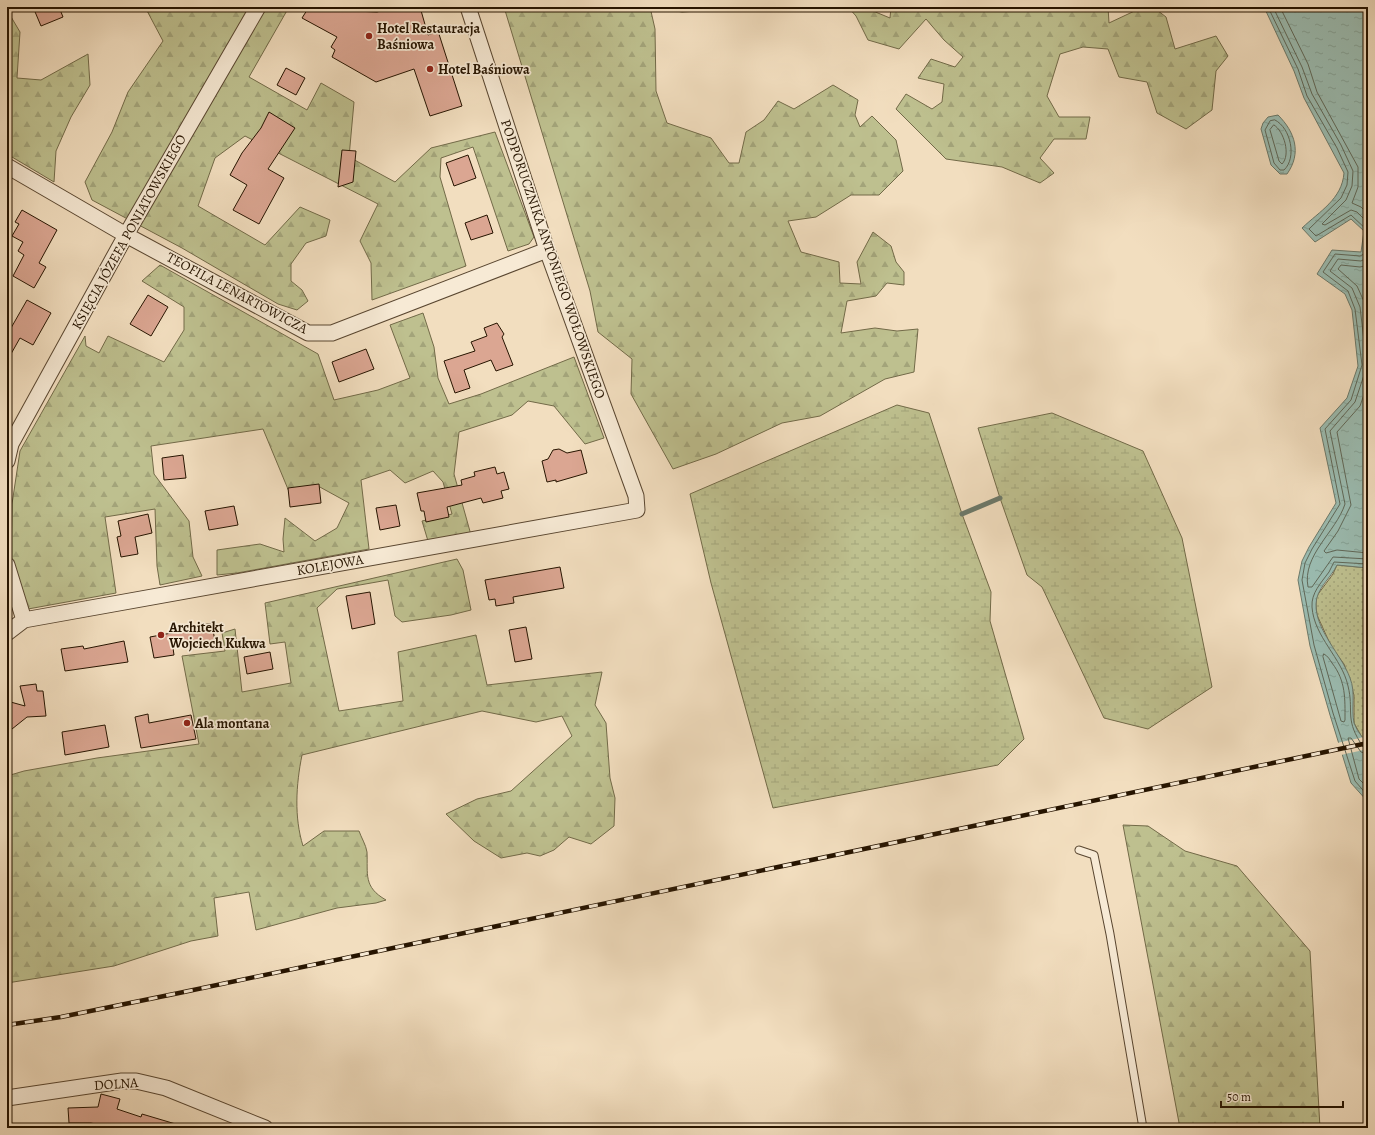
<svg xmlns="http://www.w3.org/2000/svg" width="1375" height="1135" font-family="Alegreya,serif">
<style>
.grass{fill:url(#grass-dots);stroke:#726a48}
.forest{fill:url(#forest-firs);stroke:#726a48}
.wetland{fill:url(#wetland-marsh);stroke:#726a48}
.water{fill:url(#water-ripples);stroke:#6c796a}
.pier{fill:#f2debf}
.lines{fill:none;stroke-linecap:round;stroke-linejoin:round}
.shore{stroke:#606858;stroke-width:1}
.stream{stroke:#6c796a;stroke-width:5}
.building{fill:#dba692;stroke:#261400}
.service-casing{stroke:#594630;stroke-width:9}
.minor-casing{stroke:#594630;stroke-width:17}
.service{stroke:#f7ead5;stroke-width:7}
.minor{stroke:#f7ead5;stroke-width:15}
.rail-casing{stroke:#261400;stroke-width:4.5}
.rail{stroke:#f7ead5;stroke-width:3;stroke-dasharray:9;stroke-linecap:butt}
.poi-dot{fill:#8f2418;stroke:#f7ead5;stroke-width:1.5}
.labels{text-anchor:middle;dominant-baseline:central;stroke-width:3.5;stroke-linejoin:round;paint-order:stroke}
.poi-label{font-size:14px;font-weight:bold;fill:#261400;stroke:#f7ead5;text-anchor:start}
.street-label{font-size:14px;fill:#261400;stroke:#f7ead5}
</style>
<defs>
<pattern id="grass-dots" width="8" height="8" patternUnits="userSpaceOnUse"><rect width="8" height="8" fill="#bec08f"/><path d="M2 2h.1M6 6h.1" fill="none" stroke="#a3a47a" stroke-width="1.8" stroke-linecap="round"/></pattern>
<pattern id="forest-firs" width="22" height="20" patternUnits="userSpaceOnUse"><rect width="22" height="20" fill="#bec08f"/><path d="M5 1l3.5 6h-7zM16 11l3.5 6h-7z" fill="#a3a47a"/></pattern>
<pattern id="wetland-marsh" width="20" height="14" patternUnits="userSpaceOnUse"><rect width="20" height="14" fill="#bec08f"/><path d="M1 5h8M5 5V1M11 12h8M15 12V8" fill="none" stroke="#a3a47a"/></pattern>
<pattern id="water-ripples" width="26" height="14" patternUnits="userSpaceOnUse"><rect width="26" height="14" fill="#9bbcb1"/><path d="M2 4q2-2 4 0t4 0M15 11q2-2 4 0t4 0" fill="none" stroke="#85a196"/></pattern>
</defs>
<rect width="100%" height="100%" fill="#f2debf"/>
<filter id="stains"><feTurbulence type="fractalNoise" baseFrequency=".005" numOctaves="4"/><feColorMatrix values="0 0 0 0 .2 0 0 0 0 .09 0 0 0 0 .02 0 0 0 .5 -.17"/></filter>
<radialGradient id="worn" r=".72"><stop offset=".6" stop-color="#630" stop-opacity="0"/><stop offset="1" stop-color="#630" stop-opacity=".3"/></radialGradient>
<!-- grass -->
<path class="grass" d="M1337,565l31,3v180l-14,-25v-28l-10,-31 -12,-16 -15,-33 -1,-9v-9l17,-23z"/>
<!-- forest -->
<path class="forest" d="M145,7h144l-40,70 58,33 14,-27 33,19 -5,55 46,25 36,-34 64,-16 39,105 -5,7 -21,7 -35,-104 -32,11 -1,19 26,89 -94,34 -1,-37 -11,-22 18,-37 -133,-68 -30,22 -17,48 67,39 35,-38 30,13 -4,16 -20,7 -15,21v17l11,9 6,11 -11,9 -19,-6 -96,-56 -90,-48 -7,-18 27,-50 16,-40 35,-51z
M504,7h146l5,22 1,62 11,32 44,15 18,25h10l7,-31 18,-12 14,-19 16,8 39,-24 25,15 -3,15 5,12 12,-11 24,24 7,31 -24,24h-28l-35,22 -28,4 13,31 38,10 1,21 21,1 -4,-22 16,-30 18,14 5,16 8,10v13l-17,-2 -11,13 -29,5 -6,32 34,-5 22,3 21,-2 -4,43 -29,7 -65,37 -38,7 -66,31 -43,15 -42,-75 1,-35 -34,-27 -8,-41z
M653,7h57l1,3 -29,2z
M848,7h25v4l17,7 1,-11h153l3,3 4,-3h57l1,16 34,-16h10l13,10 9,32 41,-13 12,20 -12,15 -4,39 -26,19 -29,-16 -10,-31 -28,-5 -11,-28 -25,-2 -23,7 -13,42 12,21h31l-4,22h-32l-14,19 14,15 -14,10 -38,-16 -56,-8 -50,-50 10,-15 26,15 10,-7 2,-18 -26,-6 13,-19 24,8 8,-10 -19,-17 -18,-21 -27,30 -31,-9 -12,-24z
M7,10l13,22 -3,46 24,2 47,-26 2,31 -19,32 -15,34 -2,31 -47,-28z
M160,265l158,89 16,46 44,-10 32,-12 -20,-53 33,-12 11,34 4,31 11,26 32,-10 93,-37 30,81 -19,6 -31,-38 -26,-5 -16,14 -53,17 -5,42 17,61 -43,6 -6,-20 30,-7 -9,-32 -10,-11 -28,12 -15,-13 -29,10 8,69 -132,24 -20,2v-25l43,-6 24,8 -1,-13 2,-21 30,23 22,-13 12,-25 -31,-17 -28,8 -27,-65 -112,17 3,28 35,47 4,36 9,19 -42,9 -3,-19 -2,-57 -50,8 11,76 -88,16 -17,-52 1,-53 8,-53 65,-115 1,10 13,7 9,-17 56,26 20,-32v-23l-42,-26z
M457,559l6,11 8,40 -20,5 -49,7 -7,-6 -7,-36 -51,9 -20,19 22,103 64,-10 -5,-49 78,-17 11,50 115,-13 -7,33 11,18 4,55 5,20 -1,28 -23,18 -22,-7 -15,13 -14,6 -13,-3 -26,5 -27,-17 -28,-27 31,-15 34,-8 61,-55 -10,-20 -26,6 -54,-11 -180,44c-6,30 -8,62 1,91l21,-15h35c2,6 7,14 8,21 1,22 -4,35 19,48l-10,3 -39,5 -81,22 -7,-38 -35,6 4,38 -27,5 -77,25 -107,17v-207l17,-5 73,-13 102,-14 -17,-88 43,-5 -3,-18 13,-4 7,63 49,-9 -6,-41 -15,2 -5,-41z
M1123,825l25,1 37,25 52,15 73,85 10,177h-140z"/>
<!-- wetland -->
<path class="wetland" d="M897,405l32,8 33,101 29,78 -1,29 34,118 -26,26 -225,43 -62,-225 -21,-89z
M1052,413l91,38 39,87 30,149 -64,42 -44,-11 -62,-131 -15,-12 -27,-77 -22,-70z"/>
<!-- water -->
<path class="water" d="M1264,7h104v561l-31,-3c-6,13 -21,24 -21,39 -1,26 26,51 34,74 6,15 1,30 4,45 3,9 11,16 14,24 3,10 0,43 0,55l-17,-19 -21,-68 -20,-69 -12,-66 4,-19 7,-14 27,-44 -16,-75 27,-30 11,-32 -6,-56 -7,-16 -28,-20 15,-24 29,2 3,-21 -13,-12 -36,23 -13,-14c18,-17 40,-29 42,-55l-40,-75 -10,-27z
M1278,115c17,17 24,38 9,59h-7l-9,-9 -10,-36 2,-6 5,-6z"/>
<!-- pier -->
<path class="pier" d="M1364,737l4,7v5l-27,6 -4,-12z"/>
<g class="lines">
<!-- shore -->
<path class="shore" d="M1268,7l30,62 9,27 30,52 11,24 -1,13 -6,13 -32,31 7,7 35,-21 17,16 -4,23 -4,2 -25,-2 -12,18 25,19 7,18 7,56 -11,35 -26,29 15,75 -28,45 -7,14 -3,17 12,65 19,68 22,68 13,15
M1273,7l29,60 10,27 29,51 12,26 -1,15 -6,14 -24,24 3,1 26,-15 6,2 11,11
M1280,7l28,57 9,28 41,75v20l-6,16 9,4 7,7
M1275,120c16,8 22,38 9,50h-4l-6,-7 -9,-33 5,-9z
M1274,125c10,6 17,30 8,39l-3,-3 -9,-31z
M1368,257l-7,4 -23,-2 -8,12 22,17 8,19 7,59 -12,36 -25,29 15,73c-9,28 -43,51 -37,83h4l21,-30 35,2
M1368,265l-8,2 -19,-2 -3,4 19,17 9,20 2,15
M1368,383l-8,23 -23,26 14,73 -13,26 -14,20 2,2 11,-3 31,3
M1368,564l-34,-2c-2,3 -3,7 -5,10 -8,11 -18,21 -17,35 2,30 30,51 36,79 6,24 -3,32 12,56 2,4 3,7 8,7
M1324,654c4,2 6,6 8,9 14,18 13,36 13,57l-1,2 -3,-1 -18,-64z
M1368,754l-7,-2 -10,-14h-3l11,41 9,9"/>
<!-- stream -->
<path class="stream" d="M962,514l38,-16"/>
</g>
<!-- building -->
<path class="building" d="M33,7h26l4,10 -22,9z
M309,7h39l7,4 22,1 18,-5h25l8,28 10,-4 24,75 -32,10 -16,-47 -38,13 -44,-25 3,-7 -4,-3 6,-10 -35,-19z
M286,68l19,10 -9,17 -19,-10z
M269,112l26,16 -27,41 16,9 -25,46 -26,-14 14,-25 -17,-10 12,-22 19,-25z
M342,150l14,1 -3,31 -15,5z
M468,155l8,23 -22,8 -8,-23z
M22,210l35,20 -18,33 7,4 -12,21 -21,-12 11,-21 -6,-4 5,-9 -11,-6 7,-12 -4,-2z
M487,215l6,18 -22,7 -6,-17z
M148,295l20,12 -17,29 -21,-12z
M27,300l24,13 -18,32 -13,-7 -13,23v-26z
M497,323l7,11 -2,3 11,28 -17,6 -5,-11 -27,10 6,18 -15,5 -11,-32 31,-10 -4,-9 16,-6 -3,-8z
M366,349l8,20 -35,13 -7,-20z
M559,449l8,4 14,-3 6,23 -31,9v-2l-9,2 -5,-21 6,-2 5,-9z
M183,455l3,23 -22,2 -2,-22z
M495,467l2,7 7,-2 5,17 -8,2 2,7 -20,5 -2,-5 -34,9 2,10 -23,5 -2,-11h-3l-4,-18 45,-8 -1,-5 14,-4 -1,-4z
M319,484l2,19 -31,4 -2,-19z
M396,505l4,21 -20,4 -4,-22z
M234,506l4,19 -29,5 -4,-19z
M148,514l4,19 -17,4 3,17 -17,3 -4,-20 4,-1 -3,-15z
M560,567l4,21 -51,9 1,6 -18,3 -1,-7 -6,1 -4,-20z
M370,592l5,32 -23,5 -6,-33z
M212,623l3,19 -42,6 1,7 -20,3 -4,-21 43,-8v-2z
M526,627l6,32 -17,3 -6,-32z
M124,641l4,21 -63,9 -4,-22 22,-3 1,3z
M270,652l3,17 -26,5 -3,-17z
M36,684l1,7h6l3,25 -19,1 -20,16v-32l18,5 -5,-20z
M148,714l1,9 42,-8 5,24 -55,9 -6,-31z
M105,725l4,22 -44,8 -3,-23z
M101,1094l19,5 -3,10 24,8 1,-3 37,11v3h-67l-21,-5h-22l-1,-15 30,-1z"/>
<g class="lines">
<!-- service casing -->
<g class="service-casing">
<path id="service" d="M1079,850l15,5 16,79 33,194"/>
</g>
<!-- minor casing -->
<g class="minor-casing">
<path id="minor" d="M7,166l119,69 182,98h24l215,-83
M7,461l4,-17 115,-209 132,-228
M7,565l17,55
M7,633l17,-13 613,-110 -1,-14 -89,-246 -79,-243
M7,1098l115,-17h14l30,7 99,40"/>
</g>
<!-- service -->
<use href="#service" class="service"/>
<!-- minor -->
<use href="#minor" class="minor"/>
<!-- rail casing -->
<g class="rail-casing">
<path id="rail" d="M7,1025l54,-8 118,-24 1189,-250"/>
</g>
<!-- rail -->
<use href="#rail" class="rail"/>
</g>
<!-- markers -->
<g class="poi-dot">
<circle cx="369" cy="36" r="4"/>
<circle cx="430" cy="69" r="4"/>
<circle cx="161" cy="635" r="4"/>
<circle cx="187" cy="723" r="4"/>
</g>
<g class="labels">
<!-- poi labels -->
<g class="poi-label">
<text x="377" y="28">Hotel Restauracja<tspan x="377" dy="16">Baśniowa</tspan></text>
<text x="438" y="69">Hotel Baśniowa</text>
<text x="169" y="627">Architekt<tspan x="169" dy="16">Wojciech Kukwa</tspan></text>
<text x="195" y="723">Ala montana</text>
</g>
<!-- street labels -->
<g class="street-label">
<text transform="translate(129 232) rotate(-61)">KSIĘCIA JÓZEFA PONIATOWSKIEGO</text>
<text transform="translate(553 259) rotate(71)">PODPORUCZNIKA ANTONIEGO WOŁOWSKIEGO</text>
<text transform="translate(237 293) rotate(28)">TEOFILA LENARTOWICZA</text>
<text transform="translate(330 565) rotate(-10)">KOLEJOWA</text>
<text transform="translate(116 1084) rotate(-4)">DOLNA</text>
</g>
</g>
<!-- margin -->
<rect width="1375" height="1135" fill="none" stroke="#f2debf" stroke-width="24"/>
<rect x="8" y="8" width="1359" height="1119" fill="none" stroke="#261400" stroke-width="2"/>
<rect x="12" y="12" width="1351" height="1111" fill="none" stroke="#261400"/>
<!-- scale -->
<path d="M1221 1101v6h122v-6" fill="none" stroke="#261400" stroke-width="2"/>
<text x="1227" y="1101" font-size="12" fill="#261400" stroke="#f7ead5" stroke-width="3" paint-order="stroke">50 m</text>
<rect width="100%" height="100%" filter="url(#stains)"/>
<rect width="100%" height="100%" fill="url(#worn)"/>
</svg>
